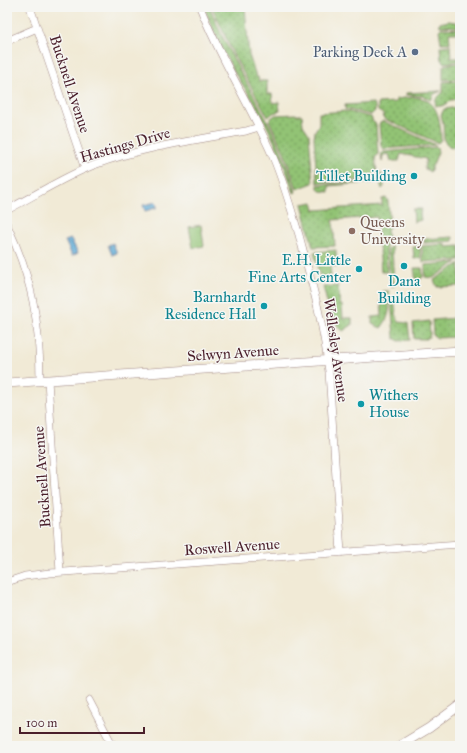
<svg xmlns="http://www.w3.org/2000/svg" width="467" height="753" font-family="'IM FELL Great Primer',serif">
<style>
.grass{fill:url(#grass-dots);stroke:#6e7150}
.pitch{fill:#92c374;stroke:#6e7150}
.water{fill:url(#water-waves);stroke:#526480}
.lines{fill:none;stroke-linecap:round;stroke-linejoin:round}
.minor-casing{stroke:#9e8480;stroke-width:8}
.tertiary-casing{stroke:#9e8480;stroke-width:10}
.minor{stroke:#fff;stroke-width:7}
.tertiary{stroke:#fff;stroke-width:9}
.service-dot{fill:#5c6f8a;stroke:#f6f6f2;stroke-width:1.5}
.culture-dot{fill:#0f9aa8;stroke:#f6f6f2;stroke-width:1.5}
.education-dot{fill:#8d6e63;stroke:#f6f6f2;stroke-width:1.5}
.labels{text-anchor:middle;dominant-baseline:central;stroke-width:3;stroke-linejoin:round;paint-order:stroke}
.service-label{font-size:15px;fill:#4e5e75;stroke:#f6f6f2;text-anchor:end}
.street-label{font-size:15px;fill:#4a1f2b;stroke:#f6f6f2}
.culture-label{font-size:15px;fill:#0d838f;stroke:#f6f6f2;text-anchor:end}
.education-label{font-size:15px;fill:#785e54;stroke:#f6f6f2;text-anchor:start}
</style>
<defs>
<pattern id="grass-dots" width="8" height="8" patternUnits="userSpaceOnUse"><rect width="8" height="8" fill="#92c374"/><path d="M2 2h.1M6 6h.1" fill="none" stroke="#799e5f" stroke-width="1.8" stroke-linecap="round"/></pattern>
<pattern id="water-waves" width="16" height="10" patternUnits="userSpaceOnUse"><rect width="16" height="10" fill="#5ba8d4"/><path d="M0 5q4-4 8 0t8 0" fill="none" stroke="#4d88ac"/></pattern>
</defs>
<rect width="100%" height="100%" fill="#f6f6f2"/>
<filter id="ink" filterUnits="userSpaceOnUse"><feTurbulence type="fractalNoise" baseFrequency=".025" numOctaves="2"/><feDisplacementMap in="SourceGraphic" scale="8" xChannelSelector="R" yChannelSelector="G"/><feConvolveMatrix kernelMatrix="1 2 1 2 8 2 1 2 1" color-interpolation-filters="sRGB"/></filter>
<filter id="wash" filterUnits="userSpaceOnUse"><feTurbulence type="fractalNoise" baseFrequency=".012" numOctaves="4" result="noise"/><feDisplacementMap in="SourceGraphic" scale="16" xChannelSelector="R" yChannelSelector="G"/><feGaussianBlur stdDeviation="0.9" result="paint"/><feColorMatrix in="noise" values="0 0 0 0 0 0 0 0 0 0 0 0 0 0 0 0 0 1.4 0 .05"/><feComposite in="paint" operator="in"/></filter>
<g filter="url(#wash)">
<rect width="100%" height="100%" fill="#f1ead6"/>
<!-- grass -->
<path class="grass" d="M204,7h6c15,41 39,78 59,117 11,22 20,45 27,68l-2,1c-10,-29 -21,-57 -36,-84 -8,-14 -18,-27 -26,-41 -11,-19 -20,-40 -28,-61z
M212,7h33l4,48 7,21 2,1 1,4h8v13h5l1,9 6,-1 1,9 -7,2 -5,4 -34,-61z
M449,21l11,2v4l-20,-1 -1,-3z
M441,28l19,1v4h-11l1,10h-9l-2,-13z
M450,45l1,13h9v3l-16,2 -3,-3 -1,-13 2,-1z
M460,63v16l-17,1v-14l5,-2z
M460,81v2l-3,1 1,15 -7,1c-6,4 -7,7 -15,6 -3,-7 3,-9 7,-14v-10z
M441,91l-7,3 -3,6 -9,-4 -16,-1v-2z
M413,97c25,0 28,24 28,43l-3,3 -54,-24 -1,-5 -5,-3v-8l18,-1v-3z
M373,103l2,2v6l-4,4 -26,-6v-4z
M459,107l1,40h-10l-6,-6 -1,-18 -2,-8 3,-6z
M346,111l25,6 2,5 3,2 2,30 -3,4 2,14 -6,7 -54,4 -3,-46 1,-6 4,-7v-11z
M296,114v1h6l1,10 6,9 4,49 -16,6 -13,-37 -15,-32 6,-5z
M383,121l53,24 -53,4 -2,-3 -2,-22z
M437,147l1,5 -8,20 -6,-4 2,-9 -25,-5 -2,7h-8l-2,-7 -6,1 -1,7 -1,-8 3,-2z
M380,173l3,2 1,12 -2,2 -2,-7 -51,4v6l-9,-1 -2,-3v-3l54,-4z
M386,198l2,3 2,26 -3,1 1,12 -2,6 1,26h-6l-4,-55 -44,3 2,26 -22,1 -11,-43 11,-2 2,8 67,-5v-6z
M413,209h9l-2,4 1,7 -7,2z
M453,237v4l-29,2v-4z
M446,244v3l14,-1v14l-37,2 -1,-16z
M391,246l1,1 2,39h-2l-2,-1 -2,-36z
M420,246l1,12 -7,1 -1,-12z
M336,250l1,16h-7l1,10 -11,1 -6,-25z
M457,262l-24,16 -8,-1v-12z
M460,263v23l-23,1 -3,-7z
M414,268h8l1,9 -7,5z
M338,286l2,19h2l1,13h9v7l-9,6c-14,-11 -15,-27 -20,-44z
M383,291h6c1,14 2,25 -8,37l-9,-4v-7l10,-1 -1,-15h2z
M391,299h3l3,20 2,3 9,1 2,17 -11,1 -5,-3z
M455,318l1,19 -19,1 -4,-3 -1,-15z
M429,321l1,14 -3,4h-13l-1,-16z"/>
<!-- pitch -->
<path class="pitch" d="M201,225l3,21 -11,2 -4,-21z"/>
<!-- water -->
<path class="water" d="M156,202l1,5 -1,1 -11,3 -2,-6z
M71,239l7,14 -6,3 -7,-15z
M113,243l4,10 -5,2 -4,-10z"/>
</g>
<g filter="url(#ink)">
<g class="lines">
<!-- minor casing -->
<g class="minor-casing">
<path id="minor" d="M30,7l55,162
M200,7c20,52 51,99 73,150 11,26 18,52 26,78 12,45 25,90 30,137l12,181
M7,41l30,-13
M7,210c29,-15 56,-33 87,-45 49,-18 101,-25 152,-34l13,-4
M7,225c25,53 33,98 33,155
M48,380l12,192
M7,582l18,-6 25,-3 410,-29
M89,700l24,46"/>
</g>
<!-- tertiary casing -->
<g class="tertiary-casing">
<path id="tertiary" d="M7,383l453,-32
M399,746l30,-18 31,-23"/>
</g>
<!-- minor -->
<use href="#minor" class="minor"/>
<!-- tertiary -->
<use href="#tertiary" class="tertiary"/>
</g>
</g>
<!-- markers -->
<circle class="service-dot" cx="415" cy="52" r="4"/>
<g class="culture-dot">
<circle cx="414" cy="176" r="4"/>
<circle cx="404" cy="266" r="4"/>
<circle cx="359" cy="269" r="4"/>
<circle cx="264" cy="306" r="4"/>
<circle cx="361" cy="404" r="4"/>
</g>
<circle class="education-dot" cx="352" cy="231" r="4"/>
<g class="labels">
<!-- service labels -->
<g class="service-label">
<text x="407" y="52">Parking Deck A</text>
</g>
<!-- street labels -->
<g class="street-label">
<text transform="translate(70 84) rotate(72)">Bucknell Avenue</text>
<text transform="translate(125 145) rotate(-16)">Hastings Drive</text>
<text transform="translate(336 350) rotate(82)">Wellesley Avenue</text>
<text transform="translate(233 353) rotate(-4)">Selwyn Avenue</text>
<text transform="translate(42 477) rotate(-94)">Bucknell Avenue</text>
<text transform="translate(232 547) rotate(-4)">Roswell Avenue</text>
</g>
<!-- culture labels -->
<g class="culture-label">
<text x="406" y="176">Tillet Building</text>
<text x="351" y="260">E.H. Little<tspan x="351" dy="17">Fine Arts Center</tspan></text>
<text x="404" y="281" text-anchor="middle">Dana<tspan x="404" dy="17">Building</tspan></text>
<text x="256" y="297">Barnhardt<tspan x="256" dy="17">Residence Hall</tspan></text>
<text x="369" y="395" text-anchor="start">Withers<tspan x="369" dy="17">House</tspan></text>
</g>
<!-- education labels -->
<g class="education-label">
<text x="360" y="222">Queens<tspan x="360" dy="17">University</tspan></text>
</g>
</g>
<!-- margin -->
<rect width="467" height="753" fill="none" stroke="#f6f6f2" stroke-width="24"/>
<!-- scale -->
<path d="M20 727v6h124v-6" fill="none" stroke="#4a1f2b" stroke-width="2"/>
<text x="26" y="727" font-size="12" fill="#4a1f2b" stroke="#f6f6f2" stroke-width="3" paint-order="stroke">100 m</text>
</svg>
